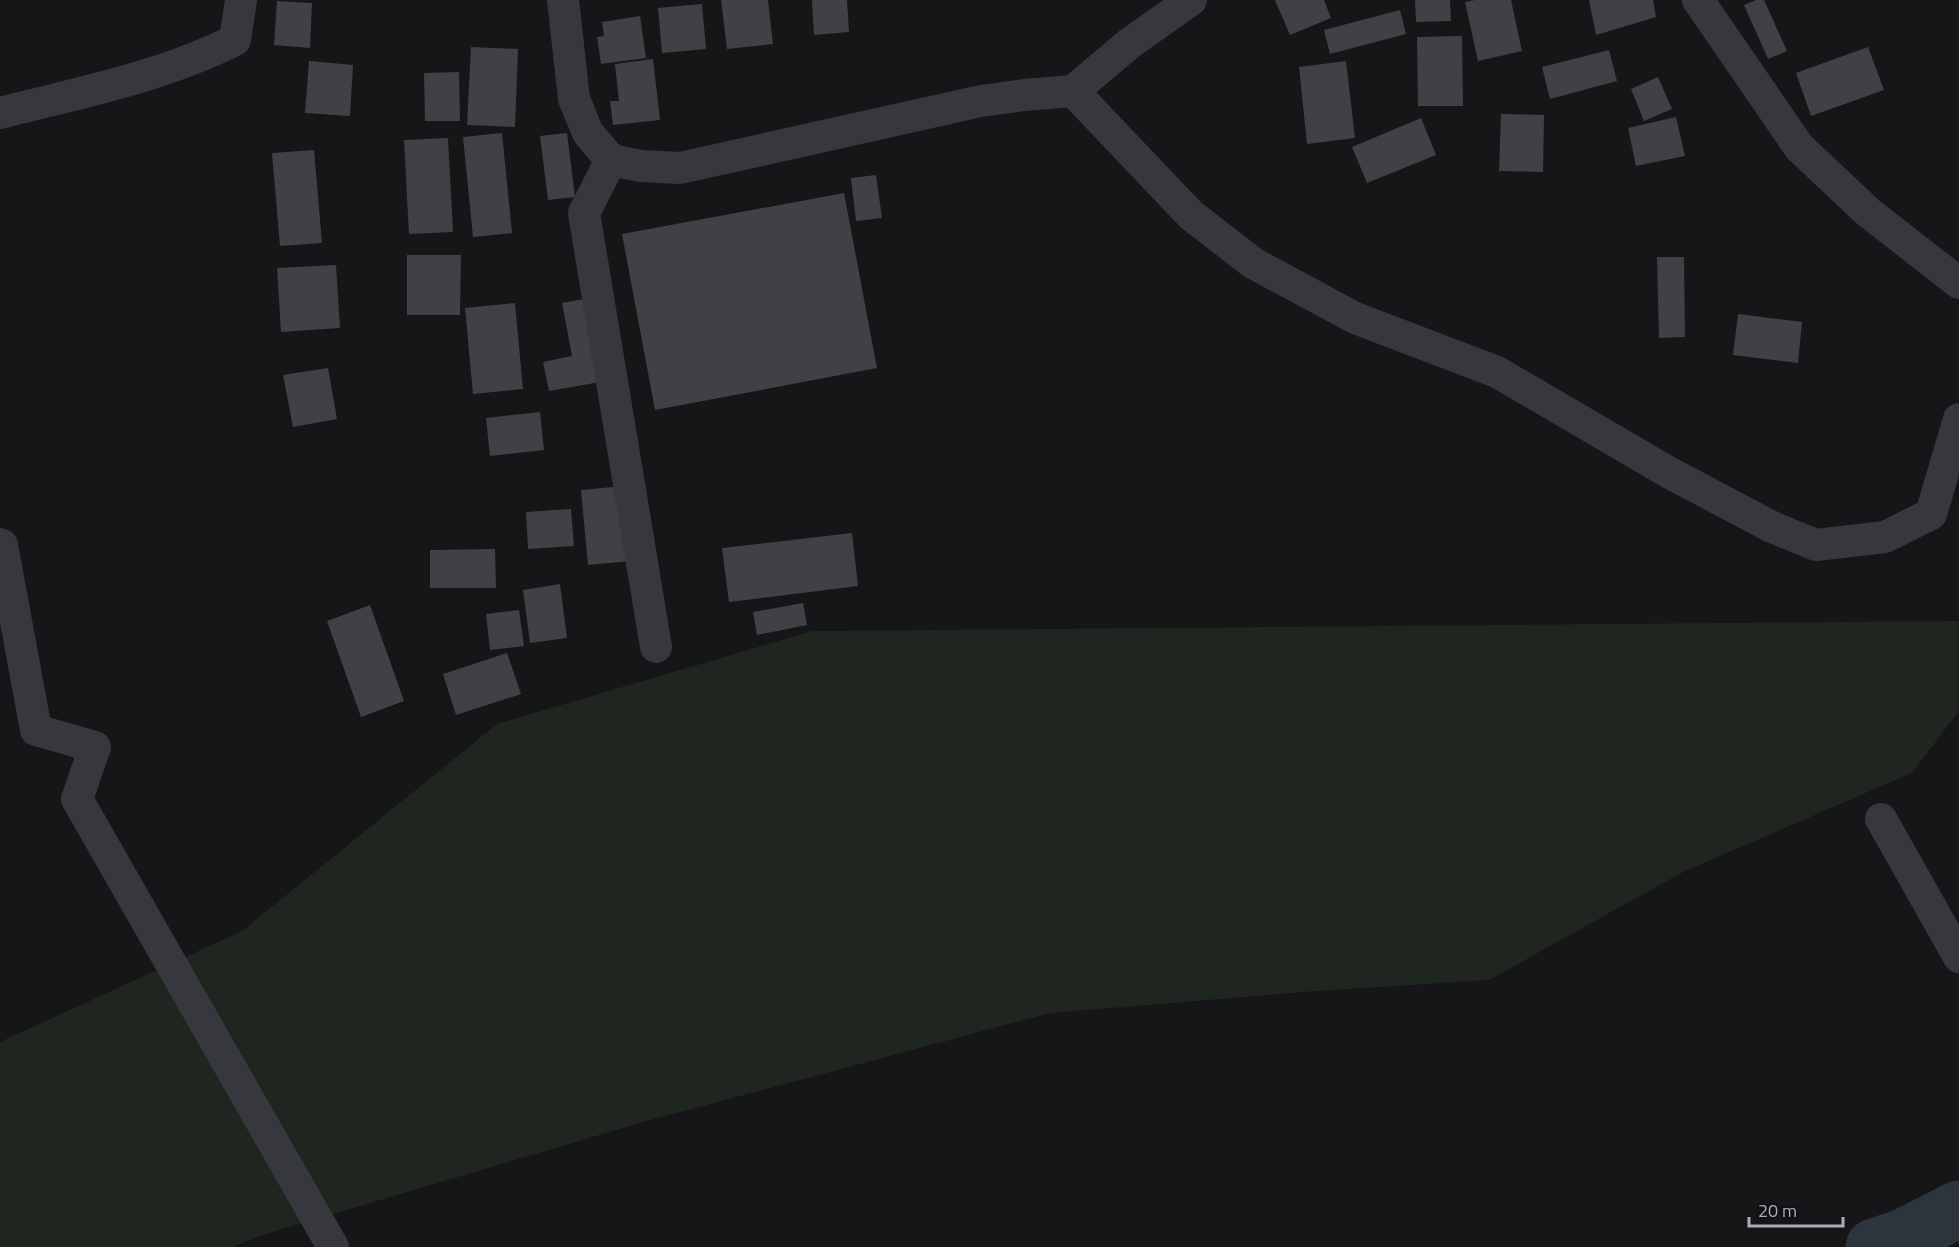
<svg xmlns="http://www.w3.org/2000/svg" width="1959" height="1247" font-family="'Titillium Web',sans-serif">
<style>
.green{fill:#1e261f}
.lines{fill:none;stroke-linecap:round;stroke-linejoin:round}
.river{stroke:#2c353c;stroke-width:57}
.building{fill:#404145}
.minor{stroke:#37383d;stroke-width:32}
</style>
<rect width="100%" height="100%" fill="#161618"/>
<!-- green -->
<path class="green" d="M1959,621v90l-47,62 -227,98 -196,109 -173,11 -266,22 -407,109 -384,114 -26,11h-233v-205l242,-111 255,-207 315,-93z"/>
<g class="lines">
<!-- river -->
<path class="river" d="M1874,1247l30,-10 55,-28"/>
</g>
<!-- building -->
<path class="building" d="M721,0h47l5,44 -46,5z
M812,0h35l2,32 -35,3z
M1275,0h49l7,18 -41,17z
M1415,0h35l1,21 -35,1z
M1475,0h36l11,51 -44,10 -13,-59z
M1589,0h64l3,17 -60,18z
M1756,0h8l23,51 -19,8 -24,-54z
M277,1l35,2 -2,45 -36,-3z
M702,4l4,45 -44,4 -4,-45z
M1400,10l6,24 -76,20 -6,-24z
M640,16l6,42 -45,6 -4,-27 7,-1 -2,-14z
M1462,36l1,70h-45l-1,-69z
M471,47l47,2 -3,78 -48,-2z
M1868,47l16,43 -73,26 -15,-43z
M1609,50l8,31 -67,18 -8,-32z
M653,59l7,61 -47,5 -3,-24h9l-4,-37z
M309,61l44,4 -3,51 -45,-3z
M1346,61l9,77 -48,6 -8,-77z
M459,72l1,49h-35l-1,-48z
M1658,77l14,32 -28,12 -13,-32z
M1501,114l43,1 -1,57 -44,-1z
M1676,117l9,39 -49,10 -8,-38z
M1421,118l15,37 -69,28 -15,-36z
M502,133l10,100 -39,4 -10,-100z
M567,133l8,64 -27,3 -8,-64z
M448,138l5,94 -44,2 -5,-94z
M314,150l8,93 -42,3 -8,-93z
M876,175l6,43 -26,3 -5,-43z
M844,193l33,175 -222,42 -33,-176z
M407,255h54l-1,60h-53z
M1657,257h27l1,80 -26,1z
M336,265l4,63 -59,4 -4,-64z
M590,298l16,83 -57,10 -6,-29 29,-6 -10,-53z
M515,303l8,86 -50,5 -8,-86z
M1738,314l64,8 -4,41 -65,-8z
M328,368l9,51 -44,8 -10,-52z
M540,412l4,38 -54,6 -4,-38z
M624,486l7,75 -43,4 -7,-75z
M571,509l3,37 -46,3 -2,-37z
M852,533l6,53 -129,16 -7,-54z
M495,549l1,39h-66v-38z
M560,584l7,54 -37,5 -7,-53z
M803,603l4,22 -50,10 -4,-23z
M370,605l34,96 -43,16 -34,-96z
M519,610l5,36 -34,4 -4,-36z
M507,653l14,41 -65,21 -13,-41z"/>
<g class="lines">
<!-- minor -->
<path class="minor" d="M563,0l11,99 14,34 23,27 30,6 39,2 301,-67 43,-6 49,-4 57,-48 61,-43
M1698,0l101,147 69,65 91,71
M1073,91l118,124 62,48 102,55 142,54 171,100 104,55 44,18 69,-8 46,-23 28,-95
M0,113c78,-20 162,-36 235,-73l6,-40
M611,160l-27,53 72,434
M0,544l2,1 34,185 59,17 -18,52 256,448
M1881,819l78,138"/>
</g>
<!-- scale -->
<path d="M1749 1217v9h94v-9" fill="none" stroke="#a8adb8" stroke-width="3"/>
<text x="1758" y="1217" font-size="18" fill="#a8adb8" stroke="#111113" stroke-width="4.5" paint-order="stroke">20 m</text>
</svg>
